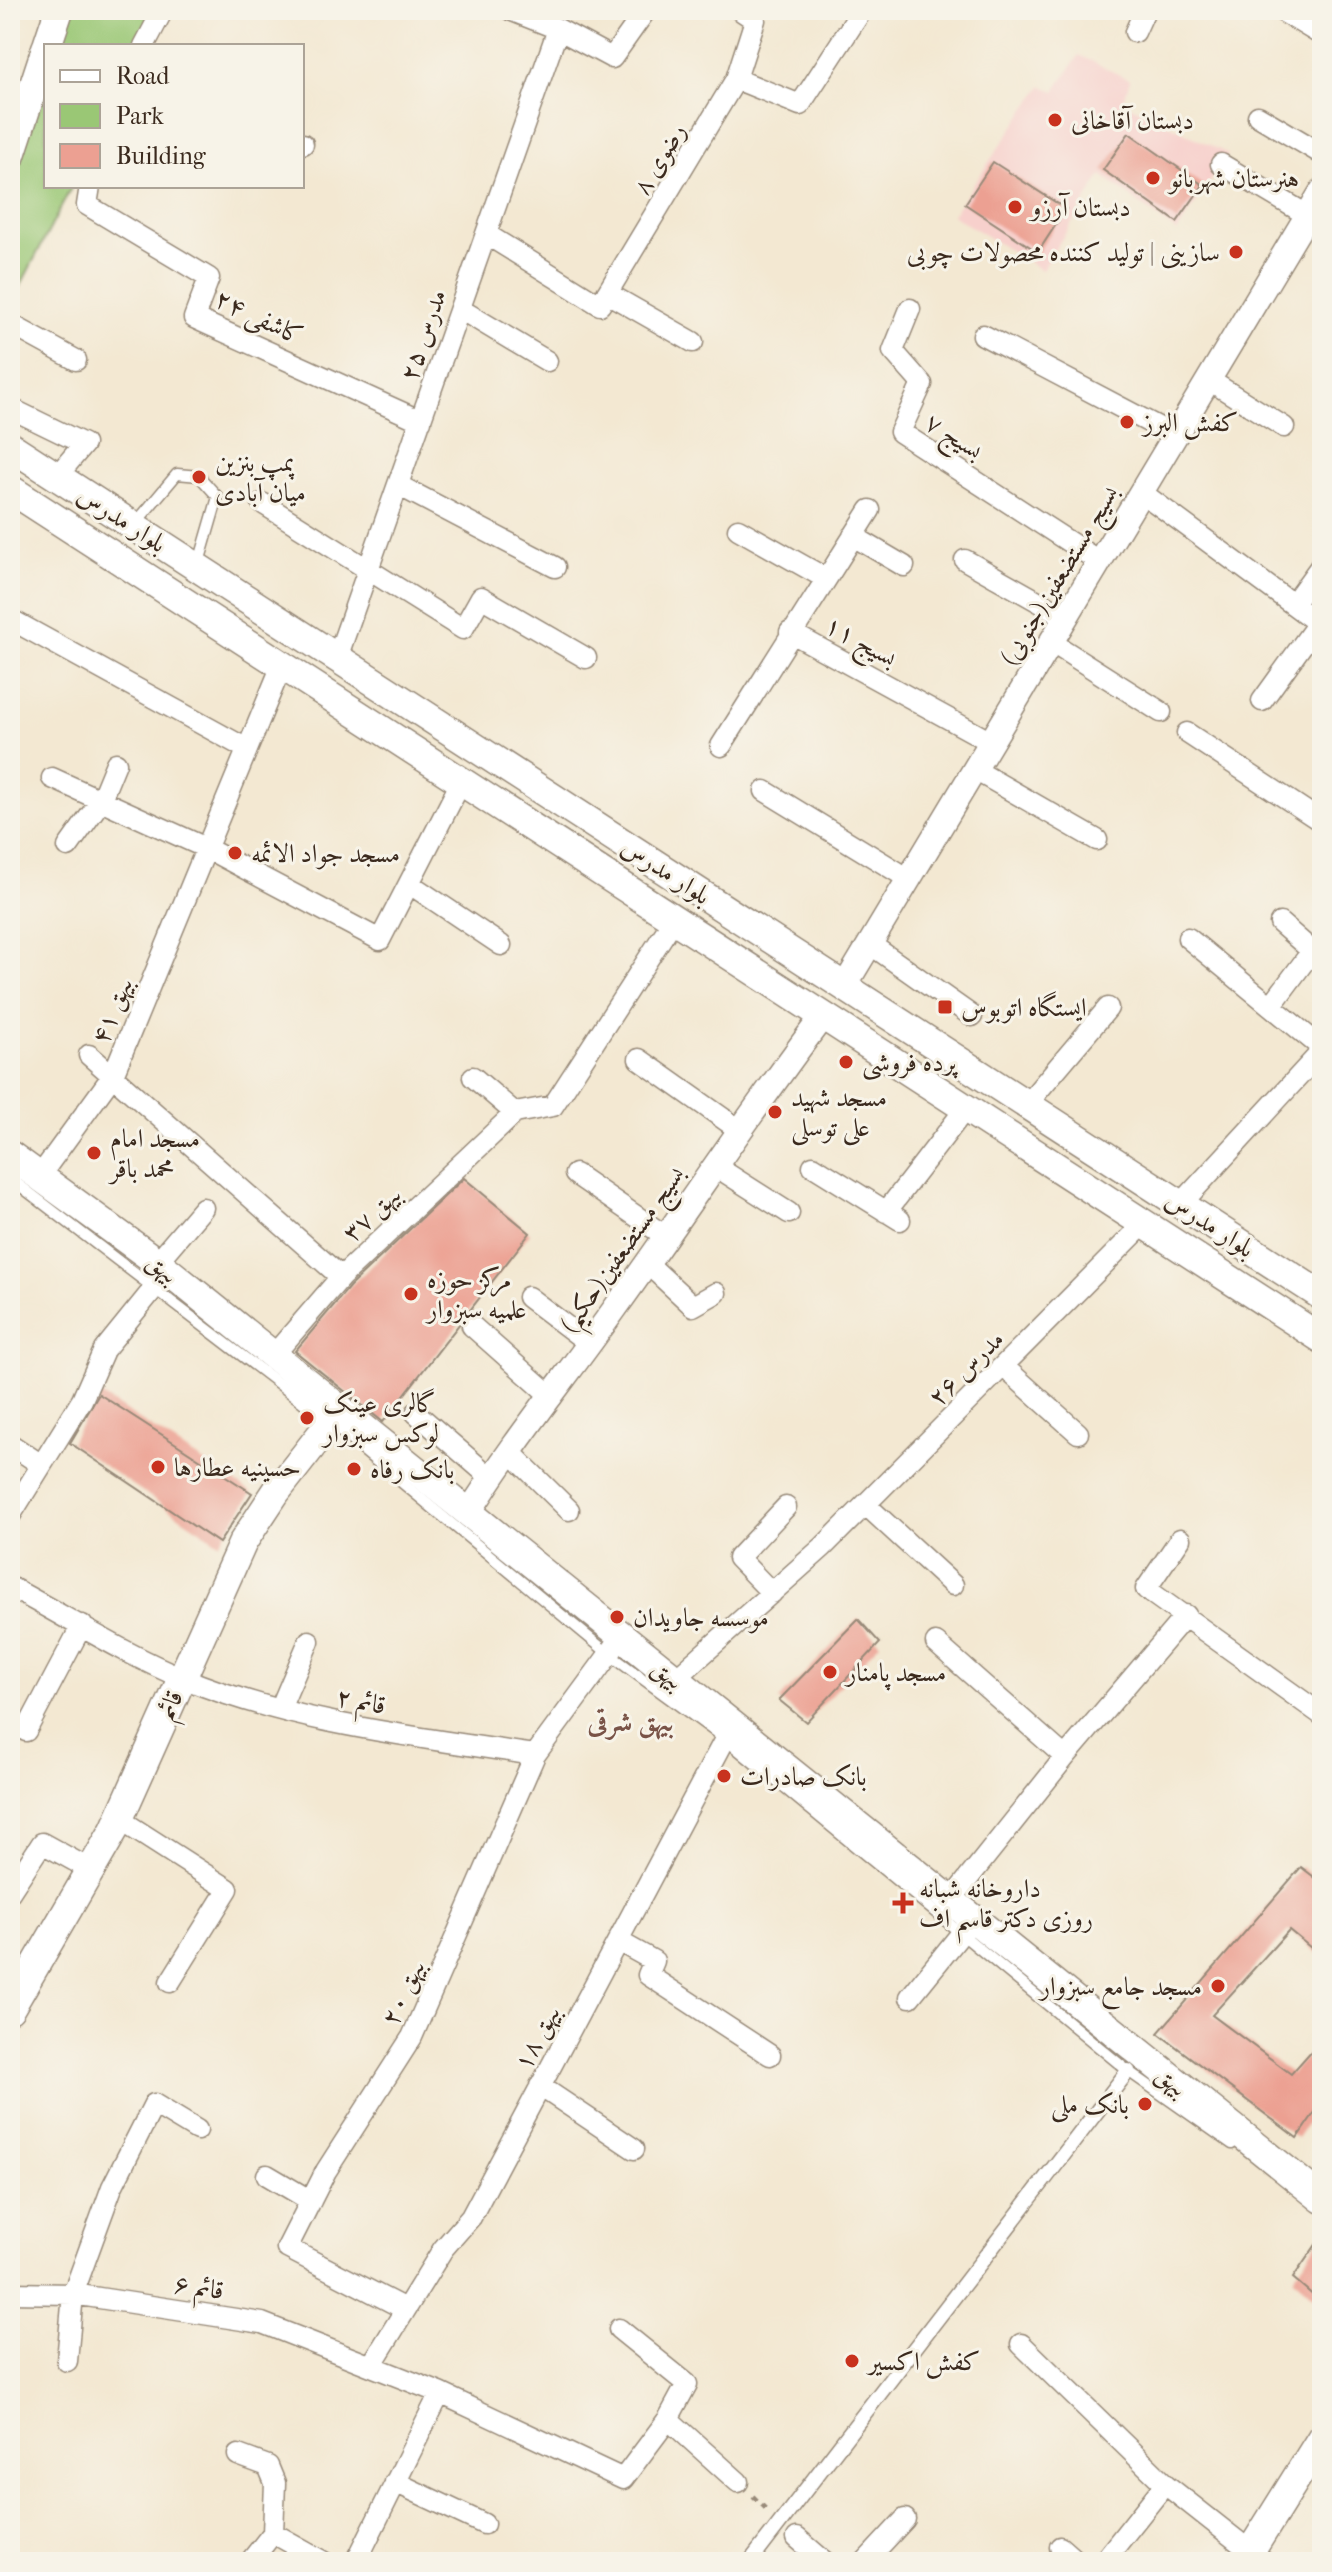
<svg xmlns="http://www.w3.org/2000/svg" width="1332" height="2572" font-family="'IM FELL French Canon',Amiri,serif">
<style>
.built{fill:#f7d0cc}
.green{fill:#9ac775;stroke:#6a784a;stroke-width:2}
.building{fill:#eca092}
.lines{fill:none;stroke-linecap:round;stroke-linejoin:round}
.service-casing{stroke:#978978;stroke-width:13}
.pedestrian-casing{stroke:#978978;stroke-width:17}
.minor-casing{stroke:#978978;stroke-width:23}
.tertiary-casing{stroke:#978978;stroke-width:27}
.secondary-casing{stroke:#978978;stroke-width:31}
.path{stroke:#978978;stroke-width:4;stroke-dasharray:6 6;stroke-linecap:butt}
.service{stroke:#fff;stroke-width:10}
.pedestrian{stroke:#fff;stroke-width:14}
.minor{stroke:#fff;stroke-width:20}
.tertiary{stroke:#fff;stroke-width:24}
.secondary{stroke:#fff;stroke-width:28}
.poi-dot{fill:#c8321e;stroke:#f7f3e8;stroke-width:3}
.labels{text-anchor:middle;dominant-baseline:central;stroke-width:6;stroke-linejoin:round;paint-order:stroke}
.poi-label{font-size:26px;fill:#3b2a1e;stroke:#f7f3e8;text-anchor:start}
.street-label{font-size:26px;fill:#3b2a1e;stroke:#f7f3e8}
.neighbourhood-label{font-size:28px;font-weight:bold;fill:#795347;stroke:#f7f3e8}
</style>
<rect width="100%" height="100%" fill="#f7f3e8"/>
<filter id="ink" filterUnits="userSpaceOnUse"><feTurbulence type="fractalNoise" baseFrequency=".0125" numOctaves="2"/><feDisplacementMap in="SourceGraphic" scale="16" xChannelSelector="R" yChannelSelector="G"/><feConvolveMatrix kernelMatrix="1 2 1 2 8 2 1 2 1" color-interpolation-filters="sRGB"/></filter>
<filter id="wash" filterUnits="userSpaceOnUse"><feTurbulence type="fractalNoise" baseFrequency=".006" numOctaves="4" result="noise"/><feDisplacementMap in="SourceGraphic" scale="32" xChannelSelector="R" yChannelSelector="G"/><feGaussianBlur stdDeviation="1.8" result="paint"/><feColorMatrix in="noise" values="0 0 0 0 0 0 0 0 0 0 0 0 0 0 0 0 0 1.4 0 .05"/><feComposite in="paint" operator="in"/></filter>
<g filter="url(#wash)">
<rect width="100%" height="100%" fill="#f3e8d2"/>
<!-- built -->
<path class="built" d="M1079,55l51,25 -7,22 105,52 -51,78 -75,-57 -60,95 -90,-55 90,-129 13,5z"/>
<!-- green -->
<path class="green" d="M62,10h101l-18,36h-94z
M46,61v125h26l-62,120v-131z"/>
<g id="blocks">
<!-- building -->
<path class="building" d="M1129,133l74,52 -26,37 -74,-52z
M993,162l73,47 -28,43 -73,-48z
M464,1178l66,55 -147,189 -88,-71 55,-65z
M99,1394l153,99 -33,50 -149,-100z
M858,1619l22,24 -74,79 -27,-22z
M1301,1867l21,16v74l-33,-27 -77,85 79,59 31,-35v63l-25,36 -139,-105z
M1322,2236v67l-29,-25z"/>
</g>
</g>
<g filter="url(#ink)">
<use href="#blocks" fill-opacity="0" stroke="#978978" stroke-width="2"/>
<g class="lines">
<!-- service casing -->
<g class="service-casing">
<path id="service" d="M135,524l42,-50 22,2 19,21 -20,69
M10,1178l320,245 279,231 116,85 403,332 104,73"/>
</g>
<!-- pedestrian casing -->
<g class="pedestrian-casing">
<path id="pedestrian" d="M750,2562l378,-491"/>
</g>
<!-- minor casing -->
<g class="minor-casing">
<path id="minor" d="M510,10l48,19 54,29 34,-48
M1135,32l10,-22
M144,46l19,-36
M736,79l19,-59 -15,-10
M1258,116l64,38
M302,144h1
M1221,164l86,51
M90,186l-3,19 122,73 -15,40 227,103
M486,234l114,71 136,-226 64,26 62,-95
M607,293l86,49
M460,309l87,52
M910,309l-17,42 29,33 -22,48 200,130
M10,324l66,36
M983,335l192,101
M1209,380l75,47
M10,408l74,36 -27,32
M398,485l157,82
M1141,492l181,134
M262,503l201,126 18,-32 105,61
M738,529l87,49
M853,536l51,30
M965,560l101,57
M1293,604l29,-40
M10,619l237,130
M790,632l201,110
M1051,642l110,70
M337,658l221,-629
M1262,701l56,-78
M1187,733l135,89
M721,746l149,-236
M975,770l122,70
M52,778l154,70 174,92 81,-158
M765,791l144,88
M68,847l32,-45 16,-39
M410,884l91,61
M1188,938l134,110
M870,944l102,72
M1271,1006l41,-55 -32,-28
M89,1055l252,222
M639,1059l99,70
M473,1077l42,36
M1026,1105l82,-97
M515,1113l38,-7 121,-187
M716,1163l7,8 66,42
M813,1166l87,54
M575,1174l90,62
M39,1177l74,-102 169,-410
M1180,1205l142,-154
M886,1212l80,-104
M648,1264l45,42 23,-13
M528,1297l62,47
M472,1326l80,71
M272,1357l69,-80 174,-164
M1004,1367l74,66
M416,1413l74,64
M10,1444l30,20
M509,1451l60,59
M866,1505l87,80
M10,1516l72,-116 22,-50 51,-63 2,-25 46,-54
M1180,1539l-34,50 176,126
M10,1587c57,30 114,67 173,91 112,46 234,59 352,77
M772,1593l-34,-35 48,-51
M936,1643l129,114
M675,1679l148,-132 321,-323
M280,1709l29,-68
M26,1731l56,-106
M119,1819l109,70 -58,93
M10,1892l32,-49 49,27
M951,1900l114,-143 121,-142
M618,1941l36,20 -6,14 122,80
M910,1997l63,-78
M540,2086l94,63
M267,2175l44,26
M10,2293l63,1 189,29 178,70 -84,169
M405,2309l-118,-61 39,-77 86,-134 123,-282 86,-117
M1021,2344l144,140 99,78
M67,2361l6,-67 39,-107 42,-83 43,26
M372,2364l71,-115 28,-32 262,-493
M440,2393l183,86 45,-60 19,-35 -68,-55
M668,2419l70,63
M238,2455l30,11 7,17 -2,50
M395,2482l89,42
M797,2538l28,24
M1060,2547l17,15
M250,2562l23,-29 52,29
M865,2562l40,-43
M1103,2562l62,-78"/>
</g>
<!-- tertiary casing -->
<g class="tertiary-casing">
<path id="tertiary" d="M1284,10l38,23
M844,987l478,-796
M468,1514c45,-72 99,-138 148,-207 70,-97 135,-196 207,-291"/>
</g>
<!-- secondary casing -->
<g class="secondary-casing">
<path id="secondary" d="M47,46l12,-36
M10,158l36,-110
M10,446l1312,850
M10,489l1312,850
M10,1155l147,107 1165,937
M10,2009l104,-179 129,-288 33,-50 65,-83
M1244,2562l78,-125"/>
</g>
<!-- path -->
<path class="path" d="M753,2496l16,16"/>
<!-- service -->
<use href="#service" class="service"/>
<!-- pedestrian -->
<use href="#pedestrian" class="pedestrian"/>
<!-- minor -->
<use href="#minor" class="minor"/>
<!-- tertiary -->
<use href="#tertiary" class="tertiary"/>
<!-- secondary -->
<use href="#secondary" class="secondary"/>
</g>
</g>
<!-- markers -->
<g class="poi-dot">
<circle cx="1055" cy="120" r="8"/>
<circle cx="1153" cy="178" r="8"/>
<circle cx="1015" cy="207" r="8"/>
<circle cx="1236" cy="252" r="8"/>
<circle cx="1127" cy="422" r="8"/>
<circle cx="199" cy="477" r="8"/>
<circle cx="235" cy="853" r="8"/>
<rect x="937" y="999" width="16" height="16" rx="4"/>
<circle cx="846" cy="1062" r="8"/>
<circle cx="775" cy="1112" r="8"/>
<circle cx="94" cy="1153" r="8"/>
<circle cx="411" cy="1294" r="8"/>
<circle cx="307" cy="1418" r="8"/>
<circle cx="158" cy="1467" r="8"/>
<circle cx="354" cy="1469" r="8"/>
<circle cx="617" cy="1617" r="8"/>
<circle cx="830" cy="1672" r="8"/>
<circle cx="724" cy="1776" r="8"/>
<path d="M899 1891h8v8h8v8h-8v8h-8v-8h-8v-8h8z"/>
<circle cx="1218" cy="1986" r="8"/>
<circle cx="1145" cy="2104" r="8"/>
<circle cx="852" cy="2361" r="8"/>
</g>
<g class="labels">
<!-- poi labels -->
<g class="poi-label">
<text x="1071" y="120">دبستان آقاخانی</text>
<text x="1169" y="178">هنرستان شهربانو</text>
<text x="1031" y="207">دبستان آرزو</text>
<text x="1220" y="252" text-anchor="end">سازینی | تولید کننده محصولات چوبی</text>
<text x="1143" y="422">کفش البرز</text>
<text x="215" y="462">پمپ بنزین<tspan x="215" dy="30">میان آبادی</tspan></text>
<text x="251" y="853">مسجد جواد الائمه</text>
<text x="961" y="1007">ایستگاه اتوبوس</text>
<text x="862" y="1062">پرده فروشی</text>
<text x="791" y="1097">مسجد شهید<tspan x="791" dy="30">علی توسلی</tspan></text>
<text x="110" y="1138">مسجد امام<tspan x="110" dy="30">محمد باقر</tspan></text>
<text x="427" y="1279">مرکز حوزه<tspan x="427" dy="30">علمیه سبزوار</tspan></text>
<text x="323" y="1403">گالری عینک<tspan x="323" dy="30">لوکس سبزوار</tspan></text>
<text x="174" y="1467">حسینیه عطارها</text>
<text x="370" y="1469">بانک رفاه</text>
<text x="633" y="1617">موسسه جاویدان</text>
<text x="846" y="1672">مسجد پامنار</text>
<text x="740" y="1776">بانک صادرات</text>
<text x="919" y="1888">داروخانه شبانه<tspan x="919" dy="30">روزی دکتر قاسم اف</tspan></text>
<text x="1202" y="1986" text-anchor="end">مسجد جامع سبزوار</text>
<text x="1129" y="2104" text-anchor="end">بانک ملی</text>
<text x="868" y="2361">کفش اکسیر</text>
</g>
<!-- street labels -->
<g class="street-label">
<text transform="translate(659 159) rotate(-59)">رضوی ۸</text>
<text transform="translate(259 317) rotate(26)">کاشفی ۲۴</text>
<text transform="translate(423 335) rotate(-71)">مدرس ۲۵</text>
<text transform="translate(954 436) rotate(33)">بسیج ۷</text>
<text transform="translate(122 519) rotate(33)">بلوار مدرس</text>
<text transform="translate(1059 575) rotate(-59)">بسیج مستضعفین(جنوبی)</text>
<text transform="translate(861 641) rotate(29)">بسیج ۱۱</text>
<text transform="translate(666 871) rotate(33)">بلوار مدرس</text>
<text transform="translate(112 1010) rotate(-68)">بیهق ۴۱</text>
<text transform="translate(372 1213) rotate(-43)">بیهق ۳۷</text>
<text transform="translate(1210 1224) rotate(33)">بلوار مدرس</text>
<text transform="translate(622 1249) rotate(-55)">بسیج مستضعفین(حکیم)</text>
<text transform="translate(163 1268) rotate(38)">بیهق</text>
<text transform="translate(966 1368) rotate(-45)">مدرس ۲۶</text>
<text transform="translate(668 1674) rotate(37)">بیهق</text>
<text transform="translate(361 1701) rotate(11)">قائم ۲</text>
<text transform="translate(170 1705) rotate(-66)">قائم</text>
<text transform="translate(403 1992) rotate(-65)">بیهق ۲۰</text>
<text transform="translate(537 2037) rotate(-62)">بیهق ۱۸</text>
<text transform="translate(1172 2081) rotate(38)">بیهق</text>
<text transform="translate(199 2287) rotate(9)">قائم ۶</text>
</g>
<!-- neighbourhood labels -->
<g class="neighbourhood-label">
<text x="631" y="1721">بیهق شرقی</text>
</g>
</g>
<!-- margin -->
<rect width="1332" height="2572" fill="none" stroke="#f7f3e8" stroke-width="40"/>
<!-- legend -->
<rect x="44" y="44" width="260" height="144" fill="#f7f3e8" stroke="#aca397" stroke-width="2"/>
<rect x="60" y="70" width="40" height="12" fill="#ffffff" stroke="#aca397" stroke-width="2"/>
<text x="116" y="84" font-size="24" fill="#3b2a1e">Road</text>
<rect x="60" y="104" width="40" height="24" fill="#9ac775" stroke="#aca397" stroke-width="2"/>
<text x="116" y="124" font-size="24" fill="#3b2a1e">Park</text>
<rect x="60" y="144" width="40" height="24" fill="#eca092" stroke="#aca397" stroke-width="2"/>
<text x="116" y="164" font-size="24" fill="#3b2a1e">Building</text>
</svg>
